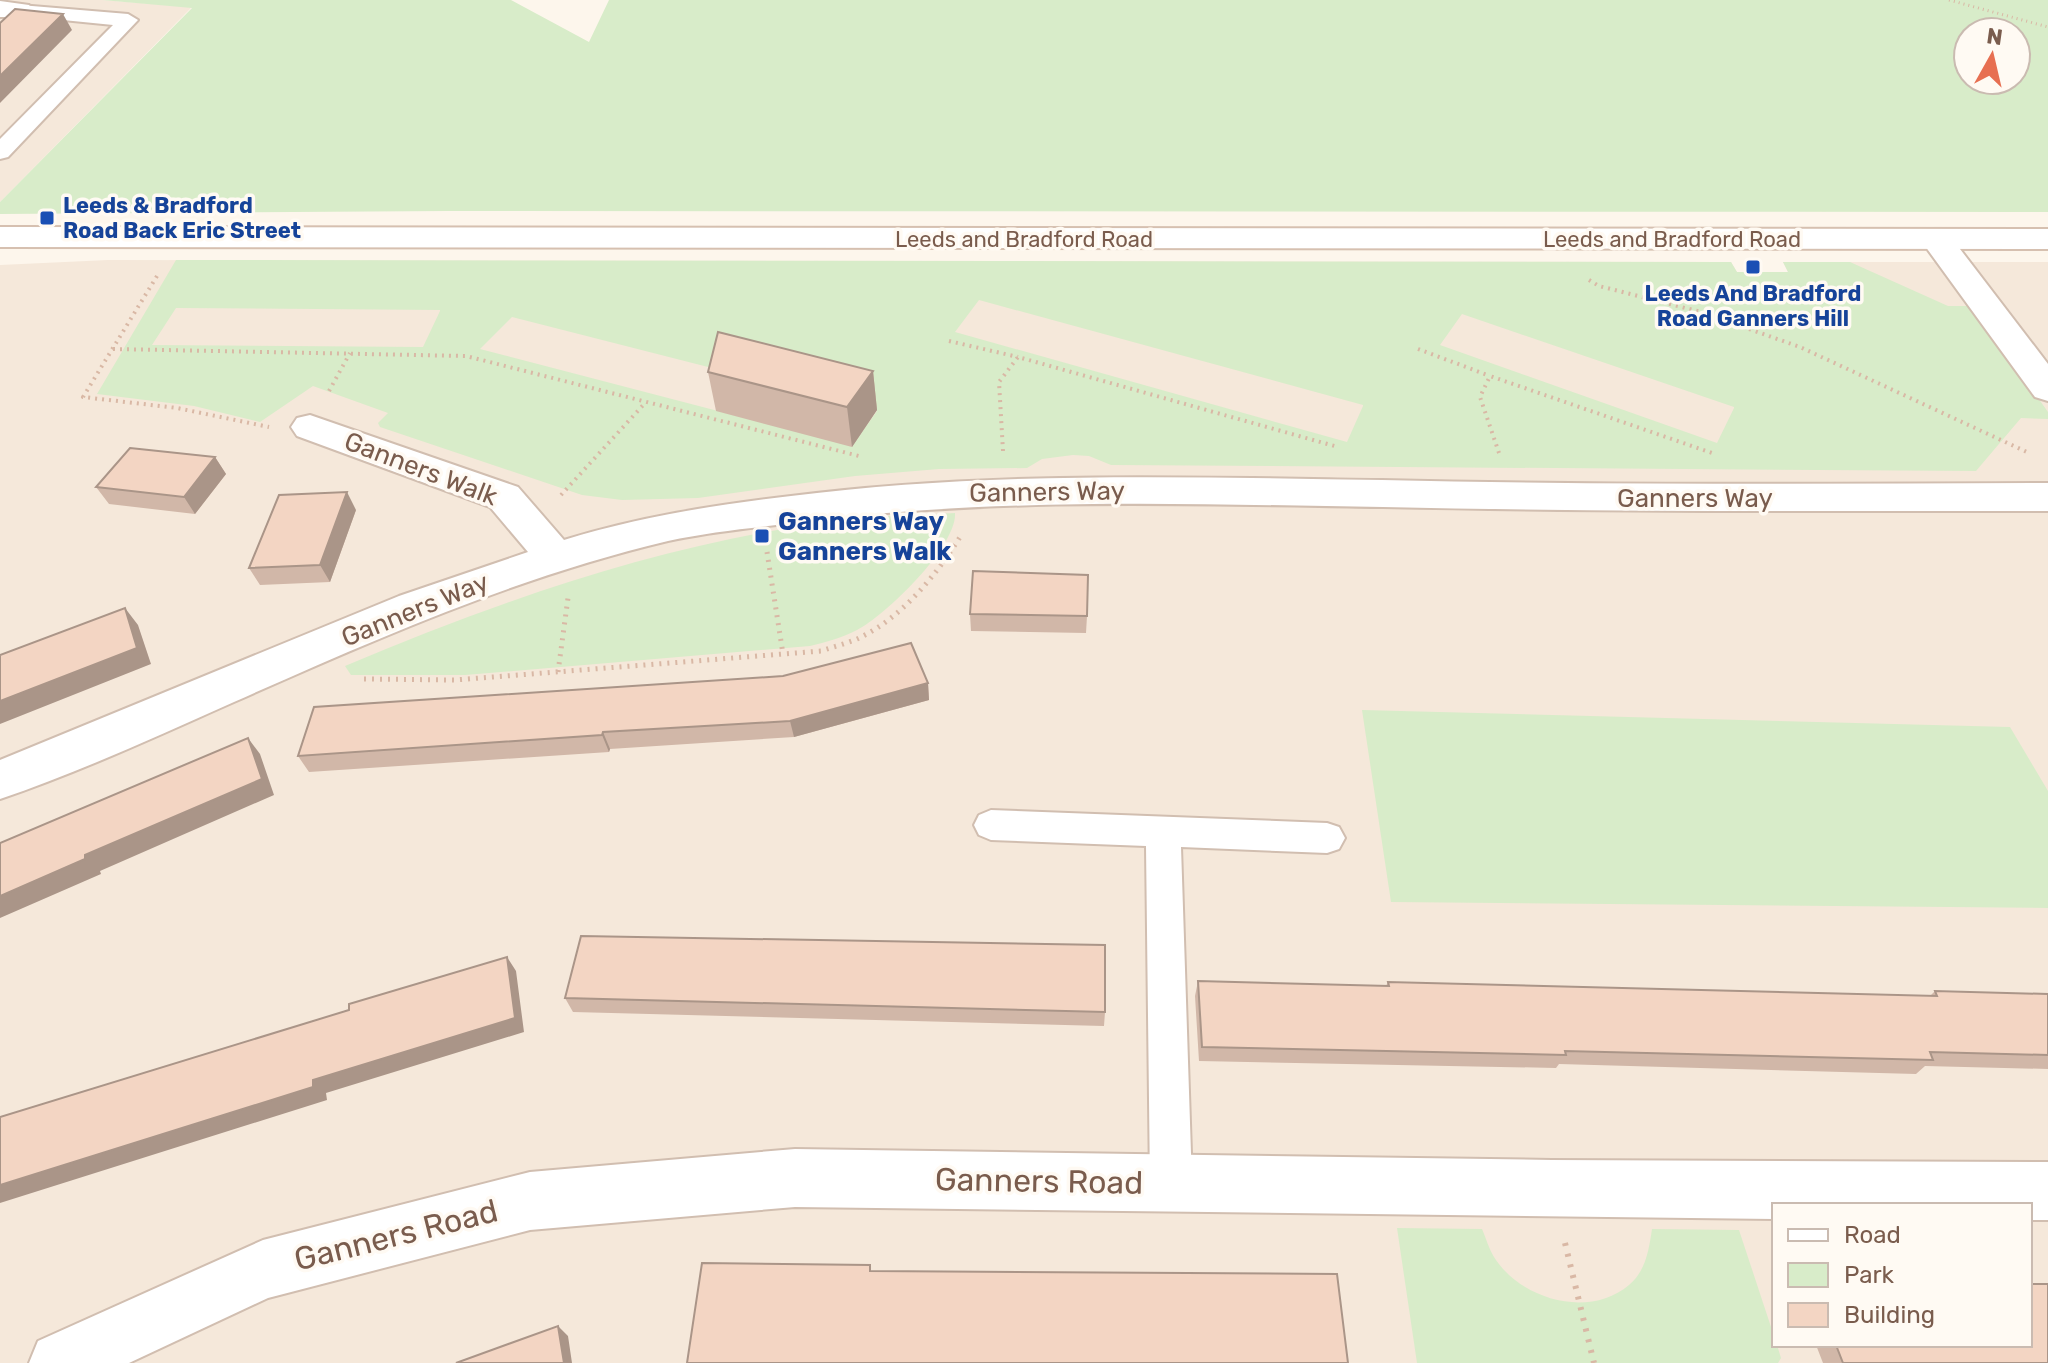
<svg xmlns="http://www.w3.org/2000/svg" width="2048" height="1363" font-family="Rubik,sans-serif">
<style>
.residential{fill:#f5e8da;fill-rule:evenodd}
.green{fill:#d8ecc9;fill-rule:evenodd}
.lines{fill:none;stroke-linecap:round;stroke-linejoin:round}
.service-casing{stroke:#d1beb0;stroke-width:4}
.minor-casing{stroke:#d1beb0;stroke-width:4}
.secondary-casing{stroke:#d6c0b0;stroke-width:4}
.path-far3{stroke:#d9b8a5;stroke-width:3;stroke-dasharray:1 4;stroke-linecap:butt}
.path-far2{stroke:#d9b8a5;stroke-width:4;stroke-dasharray:2 5;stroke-linecap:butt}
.path-far1{stroke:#d9b8a5;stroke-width:5;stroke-dasharray:2 6;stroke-linecap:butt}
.path{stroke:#d9b8a5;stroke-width:6;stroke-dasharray:3 8;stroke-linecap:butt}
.service{fill:#fff;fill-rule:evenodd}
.minor{fill:#fff;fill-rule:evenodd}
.secondary{fill:#fff;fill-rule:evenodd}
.wall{fill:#d1b7a8}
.shaded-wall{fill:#aa9588}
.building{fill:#f3d5c3;stroke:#aa9588;stroke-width:2}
.transit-dot{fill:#1a4fb4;stroke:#fffaf3;stroke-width:3}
.labels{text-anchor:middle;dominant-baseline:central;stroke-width:7;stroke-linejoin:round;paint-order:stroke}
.far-transit-label{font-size:22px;font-weight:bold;fill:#164399;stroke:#fffaf3;text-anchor:start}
.far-street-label{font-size:22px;fill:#7a5c4d;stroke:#fffaf3}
.street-label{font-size:26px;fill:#7a5c4d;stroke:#fffaf3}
.transit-label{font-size:26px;font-weight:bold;fill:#164399;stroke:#fffaf3;text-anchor:start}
.near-street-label{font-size:32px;fill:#7a5c4d;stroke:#fffaf3}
</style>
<rect width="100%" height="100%" fill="#fdf6ec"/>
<!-- residential -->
<path class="residential" d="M0,0h102l90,7 -192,195z
M108,260l1623,2 6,10h51l-5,-10h265v1101h-2048v-1098zM1774,1205h256v140h-256z"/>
<!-- green -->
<path class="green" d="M102,0h409l78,42 20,-42h1439v212l-1599,-1 -449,3v-12l192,-194zM1968,32h48v48h-48z
M176,260l1555,2 6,10h51l-5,-10h67l98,44h25l75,106v7l-27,-1 -45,53 -865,-6 -22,-9 -16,-1 -31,4 -15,9 -88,1 -84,7 -157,22 -76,2 -40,-5 -202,-68 -2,-4 10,-10 -75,-27 -53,36 -66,-16 -97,-12zM979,300l384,105v1l-16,36 -392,-110zM176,308l264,2v1l-17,36 -271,-2zM1462,314l272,93v1l-17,35 -277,-98zM512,317l365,93v1l-25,35 -372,-97z
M955,513c2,33 -69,102 -98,117 -15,8 -31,12 -47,16l-345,29h-114l-6,-9c163,-69 330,-126 506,-147 34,-4 69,-4 104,-6z
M1362,710l648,17 38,64v117l-657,-6z
M1397,1228l85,1c4,9 7,20 12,28 27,43 95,62 135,28 17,-14 20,-36 23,-56l87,1 35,106v9h3l4,13 -3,5h-361z"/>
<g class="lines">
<!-- service casing -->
<g class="service-casing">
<path id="service" d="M20,5l108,9 10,6 -130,137 -8,2v-20l113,-114 -100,-10 -3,-4z
M991,810l336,13 12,4 6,11 -6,11 -12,4 -146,-6 11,337 -6,15 -15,6 -15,-6 -6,-15 -4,-338 -155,-6 -12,-5 -5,-10 5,-10z"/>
</g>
<!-- minor casing -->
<g class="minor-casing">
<path id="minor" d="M0,1l29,4 4,6 -4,6h-29z
M1936,229l11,3 101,132v37l-13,-4 -115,-158 5,-7z
M310,415l208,72 46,53c74,-23 150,-35 227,-44 196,-25 393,-19 591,-16 222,5 444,4 666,3v28c-222,0 -443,1 -665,-4 -197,-3 -394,-10 -589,16 -42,5 -85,9 -126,18 -151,36 -293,98 -434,161 -77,34 -154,70 -234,97v-39l399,-164 129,-44 -38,-45 -193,-71 -6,-9 6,-9z
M795,1149l757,11 496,2v58h-18v-15h-256v14l-979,-12 -265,23 -262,68 -139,65h-100l9,-22 225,-101 267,-68z"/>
</g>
<!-- secondary casing -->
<g class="secondary-casing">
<path id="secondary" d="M0,227l2048,2v20l-2048,-2z"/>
</g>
<!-- path-far3 -->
<path class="path-far3" d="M1949,0l99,27"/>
<!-- path-far2 -->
<path class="path-far2" d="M157,276l-74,121 94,11 92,19
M1589,280l10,6 102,26 99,35 229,106
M949,341l69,16
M113,349l353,7 397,101
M1418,349l72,27
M329,391l21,-38
M1003,451l-4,-69 19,-25 320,90
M1499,453l-19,-56 10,-21 222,77
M561,495l85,-93"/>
<!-- path-far1 -->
<path class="path-far1" d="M767,552l16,102
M558,672l10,-74
M364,679l91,1 366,-29c14,-5 29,-8 42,-15 40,-20 74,-62 97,-99"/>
<!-- path -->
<path class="path" d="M1565,1243l29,120"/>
<!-- service -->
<use href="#service" class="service"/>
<!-- minor -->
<use href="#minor" class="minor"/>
<!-- secondary -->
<use href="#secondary" class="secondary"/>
</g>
<!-- wall -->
<path class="wall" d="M873,371l4,39 -25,37 -136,-36 -8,-39z
M215,457l11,17 -31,40 -86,-10 -13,-17z
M356,510l-26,72 -70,3 -11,-17z
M970,614l117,2 -1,17 -115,-2z
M928,683l1,17 -135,37 -184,12 -1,3 -300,20 -11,-16z
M1198,981l188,5 2,-4 542,14 5,-5 113,3v75l-123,-3 -9,8 -357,-10 -3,4 -357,-7 -4,-65z
M565,998l540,14 -1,14 -531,-14z
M1816,1345h214l18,18h-225z"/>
<!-- shaded-wall -->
<path class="shaded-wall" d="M63,14l9,16 -72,73v-27z
M873,371l4,39 -25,37 -5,-40z
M215,457l11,17 -31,40 -11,-17z
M347,492l9,18 -26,72 -10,-17z
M125,608l13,17 13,39 -151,60v-23z
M928,683l1,17 -135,37 -4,-16z
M603,732l7,17 -1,3 -7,-17z
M248,738l12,16 14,41 -174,76 1,3 -101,44v-22z
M507,957l9,14 8,61 -198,61 1,7 -327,103v-18l313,-105z
M558,1326l10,10 4,27h-8z"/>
<!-- building -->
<path class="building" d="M15,9l48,5 -63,62v-53z
M718,332l155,39 -26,36 -139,-35z
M130,448l85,9 -31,40 -88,-10z
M347,492l-27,73 -71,3 30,-73z
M973,571l115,4 -1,41 -117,-2z
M125,608l12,40 -137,53v-46z
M911,643l17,40 -138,38 -187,11 -1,3 -304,21 16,-49 469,-31z
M248,738l14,41 -177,76v4l-85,37v-53z
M581,936l524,9v67l-540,-14z
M507,957l8,61 -202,62v7l-313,98v-68l349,-107v-6z
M1198,981l191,5 -1,-4 549,14 -2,-5 113,3v61l-118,-3 3,8 -368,-9 1,4 -364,-8z
M702,1263l168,2v6l467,3 11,89h-661z
M2030,1284h18v79h-205l-7,-18h194z
M558,1326l6,37h-108z"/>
<!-- markers -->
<g class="transit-dot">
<rect x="39" y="210" width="16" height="16" rx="4"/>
<rect x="1745" y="259" width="16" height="16" rx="4"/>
<rect x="754" y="528" width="16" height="16" rx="4"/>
</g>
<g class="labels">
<!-- far-transit labels -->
<g class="far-transit-label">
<text x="63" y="205">Leeds &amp; Bradford<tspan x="63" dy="25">Road Back Eric Street</tspan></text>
<text x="1753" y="293" text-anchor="middle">Leeds And Bradford<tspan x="1753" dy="25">Road Ganners Hill</tspan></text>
</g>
<!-- far-street labels -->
<g class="far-street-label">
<text x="1024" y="239">Leeds and Bradford Road</text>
<text x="1672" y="239">Leeds and Bradford Road</text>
</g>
<!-- street labels -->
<g class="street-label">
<text transform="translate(421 469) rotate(21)">Ganners Walk</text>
<text transform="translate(1047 492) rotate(-1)">Ganners Way</text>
<text x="1695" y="498">Ganners Way</text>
<text transform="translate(415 610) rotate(-22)">Ganners Way</text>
</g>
<!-- transit labels -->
<g class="transit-label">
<text x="778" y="521">Ganners Way<tspan x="778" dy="30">Ganners Walk</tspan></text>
</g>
<!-- near-street labels -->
<g class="near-street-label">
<text transform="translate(1039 1181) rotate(1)">Ganners Road</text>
<text transform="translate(396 1235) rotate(-14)">Ganners Road</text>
</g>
</g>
<!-- legend -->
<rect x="1772" y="1203" width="260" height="144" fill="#fffaf3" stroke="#cabbb1" stroke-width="2"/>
<rect x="1788" y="1229" width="40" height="12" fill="#ffffff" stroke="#cabbb1" stroke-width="2"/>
<text x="1844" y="1243" font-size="24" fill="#7a5c4d">Road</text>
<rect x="1788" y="1263" width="40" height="24" fill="#d8ecc9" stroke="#cabbb1" stroke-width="2"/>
<text x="1844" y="1283" font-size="24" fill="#7a5c4d">Park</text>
<rect x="1788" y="1303" width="40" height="24" fill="#f3d5c3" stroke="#cabbb1" stroke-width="2"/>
<text x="1844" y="1323" font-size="24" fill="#7a5c4d">Building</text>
<!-- north arrow -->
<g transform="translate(1992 56) rotate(8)"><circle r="38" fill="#fffaf3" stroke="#cabbb1" stroke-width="2"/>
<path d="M0-6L14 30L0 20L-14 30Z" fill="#e76f51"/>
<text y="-12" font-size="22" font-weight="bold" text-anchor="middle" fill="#7a5c4d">N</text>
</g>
</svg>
